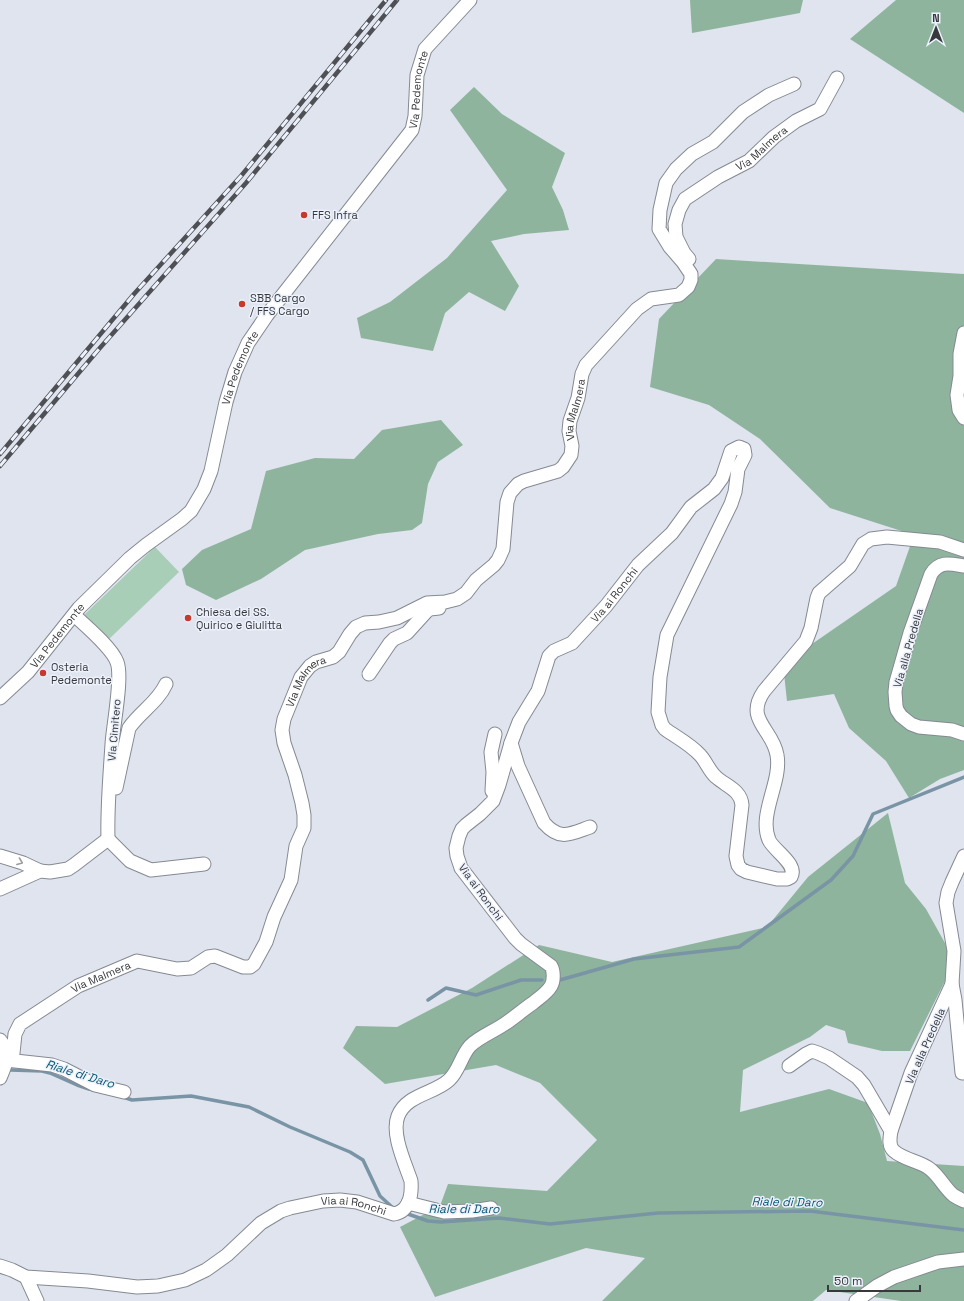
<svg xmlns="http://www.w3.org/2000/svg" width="964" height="1301" font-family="'Space Grotesk',sans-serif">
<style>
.green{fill:#a8ceb7}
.forest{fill:#8eb49d}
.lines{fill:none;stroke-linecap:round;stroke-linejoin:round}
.stream{stroke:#7995a5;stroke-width:3.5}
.minor-casing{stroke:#858992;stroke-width:15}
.minor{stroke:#fff;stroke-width:13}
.rail-casing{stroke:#4e5055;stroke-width:4.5}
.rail{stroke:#ecf1fb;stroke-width:3;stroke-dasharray:9;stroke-linecap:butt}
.oneway{stroke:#9b9c9e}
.poi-dot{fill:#c7392f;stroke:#ecf1fb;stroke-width:1.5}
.labels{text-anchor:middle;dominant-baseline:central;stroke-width:3;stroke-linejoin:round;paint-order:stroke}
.street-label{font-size:11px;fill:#37393d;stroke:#ecf1fb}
.poi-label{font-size:11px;fill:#37393d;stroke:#ecf1fb;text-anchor:start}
.water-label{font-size:12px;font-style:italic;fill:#0a5774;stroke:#ecf1fb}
</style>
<rect width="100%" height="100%" fill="#dfe4ee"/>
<!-- green -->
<path class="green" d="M155,547l24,25 -71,68 -24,-25z"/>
<!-- forest -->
<path class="forest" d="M690,0h113l-3,13 -108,20z
M896,0h68v113l-114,-74z
M474,87l28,27 63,39 -13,34 11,23 6,20 -45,4 -33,7 28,45 -14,25 -36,-19 -24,21 -12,38 -72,-13 -4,-20 33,-16 57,-44 60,-68 -57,-80z
M716,259l248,15v496l-24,9 -31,19 -23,-37 -37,-33 -15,-34 -47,7 -4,-37 113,-78 18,-51 -84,-27 -70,-69 -51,-34 -59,-18 9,-68z
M441,420l22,25 -25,17 -10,22 -6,39 -10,7 -34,4 -73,16 -44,29 -45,21 -30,-15 -4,-16 20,-19 49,-21 15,-58 49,-13 39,1 28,-29z
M888,813l17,70 21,26 29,52 -45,90h-28l-34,-8 -3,-12 -19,-6 -16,12 -67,33 -3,42 89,-23 39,14 12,31 7,27 77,5v135h-63l-75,-11 -13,11h-211l43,-43 -59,-10 -151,49 -35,-70 40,-21 8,-22 99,7 50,-51 -57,-57 -44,-18 -111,19 -42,-36 13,-22 41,1 75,-39 67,-43 73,17 155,-35 41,-50z"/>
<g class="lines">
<!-- stream -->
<path class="stream" d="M560,980l74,-21 105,-12 92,-67 22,-24 20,-42 91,-37
M428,1000l18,-12 30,7 45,-15h21
M10,1070l32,1 8,2 27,12 12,4
M123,1097l9,3 59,-4 58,11 41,20 60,25 13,8 17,36 12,11
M405,1213l23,8 13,1 58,-4 51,6 108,-11 152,-2 154,19"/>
<!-- minor casing -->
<g class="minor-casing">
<g id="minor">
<path id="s1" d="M689,259l-5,-6 -8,-16 -1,-13 4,-14 6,-11 33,-22 31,-16 25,-24 22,-16 24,-12 17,-31"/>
<path d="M964,333l-4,21v22l-3,19 2,15 5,8"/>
<path d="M964,566c-13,-2 -24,-6 -33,8l-21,59 -14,49 -1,10 1,14 1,4 4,6 10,8 8,3 33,3 12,4"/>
<path d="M74,615c12,11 38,33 43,47 6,15 -4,64 -5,82 -2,32 -5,64 -4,95"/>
<path d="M369,674l21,-31 4,-4 13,-6 20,-22 3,-2 9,-1"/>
<path id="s2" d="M0,698l28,-26 51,-64 51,-50 16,-13 36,-26 9,-8 13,-22 7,-18 15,-69 9,-30 13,-29 19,-28 145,-185 3,-14 2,-41 8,-26 45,-49"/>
<path d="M511,743l7,23 26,57c16,18 26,11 46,4"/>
<path d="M116,788l13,-60c11,-16 29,-26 37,-44"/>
<path d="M492,791l1,-19 -2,-20 4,-18"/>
<path d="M108,839l22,22 21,9 53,-6"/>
<path d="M0,856l23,7 17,8"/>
<path d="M964,856l-12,26 -4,10 -2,11 8,48 -2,33 -41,89 -20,58c-1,6 -3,15 3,20 10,9 26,10 36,18 9,7 14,18 23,26 3,2 7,4 11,6"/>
<path d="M0,889l40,-18 10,1 18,-3 6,-4 34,-26"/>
<path d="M952,984l3,16 7,73"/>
<path d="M0,1040c11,13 6,24 0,38"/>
<path id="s3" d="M7,1056l6,-3 2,-19 5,-10 58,-38 59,-25 40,8 14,-1 17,-11 7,-1 28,11h7l4,-3 12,-22 8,-25 17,-37 5,-34 8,-18v-13l-2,-12 -7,-28 -11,-32 -2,-13 2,-11 17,-42 9,-11 6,-4 17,-5 6,-5 11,-18 6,-7 9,-4 14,-1 18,-4 30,-15 18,-1 12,-3 9,-6 10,-13 18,-15 4,-5 5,-11 4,-47 3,-9 8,-9 6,-3 34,-10 5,-4 8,-12 1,-9 -3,-15 1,-10 8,-23 4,-24 4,-9 51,-56 14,-10 28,-4 9,-8 3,-7v-6l-8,-12 -13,-15 -11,-18 1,-19 6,-27 10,-14 16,-15 21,-12 30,-30 26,-17 25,-11"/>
<path d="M6,1060l46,5 12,4 31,16 29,7"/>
<path d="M789,1066l17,-12 6,-3 6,2 11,5 28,19 7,8 27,46"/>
<path d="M408,1203l36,9 28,-1 19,-3"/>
<path id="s4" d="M0,1266l12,4 14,7 62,4 49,6 21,-1 27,-6 21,-10 21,-15 34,-32 20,-12 9,-3 33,-7 17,-1 17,2 37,12c16,-3 18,-20 17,-33 -6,-18 -20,-47 -13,-65 9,-22 36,-22 51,-36 10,-9 12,-24 21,-34 10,-10 25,-15 36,-23 9,-6 18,-14 27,-20 6,-5 14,-10 18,-17 3,-5 3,-15 0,-20l-30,-22 -6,-6 -54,-70 -4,-12 -1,-8 3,-12 3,-7 4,-4 14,-11 13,-13 6,-16 12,-42 8,-21 19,-31 11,-35 5,-5 18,-8 34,-37 32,-41 34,-32 19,-26 23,-18 8,-11 9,-27 8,-4 5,2 1,6 -7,14 -3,23 -4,12 -64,131 -7,42 -2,35 4,13 3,4c11,8 25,15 35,26 6,6 9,16 16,22 10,9 25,13 26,28l-6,51 2,9 3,4 6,3 30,7h10l4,-2c7,-13 -17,-26 -22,-37 -11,-26 13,-58 8,-85 -4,-26 -33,-35 -13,-64l42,-50 5,-13 6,-30 2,-5 31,-27 13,-22 8,-5 16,-2 53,5 24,8"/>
<path d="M26,1277l11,24"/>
<path d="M856,1301l21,-15 17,-9 44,-15 26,-3"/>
</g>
</g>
<!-- minor -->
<use href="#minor" class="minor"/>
<!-- rail casing -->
<g class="rail-casing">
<path id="rail" d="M0,454l134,-160 107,-118 145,-176
M0,466l99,-117 147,-166 151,-183"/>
</g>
<!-- rail -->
<use href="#rail" class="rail"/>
</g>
<!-- one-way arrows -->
<defs><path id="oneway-chevron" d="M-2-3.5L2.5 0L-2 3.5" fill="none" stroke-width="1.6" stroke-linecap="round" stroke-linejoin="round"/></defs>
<use class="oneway" href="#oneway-chevron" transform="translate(20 862) rotate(21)"/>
<!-- markers -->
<g class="poi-dot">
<circle cx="304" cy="215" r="4"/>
<circle cx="242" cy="304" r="4"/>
<circle cx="188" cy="618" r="4"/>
<circle cx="43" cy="673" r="4"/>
</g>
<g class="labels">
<!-- street labels -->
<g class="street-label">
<text stroke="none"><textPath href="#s2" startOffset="757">Via Pedemonte</textPath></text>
<text stroke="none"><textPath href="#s1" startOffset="158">Via Malmera</textPath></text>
<text stroke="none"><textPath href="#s2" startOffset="421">Via Pedemonte</textPath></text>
<text stroke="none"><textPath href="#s3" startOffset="1029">Via Malmera</textPath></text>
<text stroke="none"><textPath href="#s4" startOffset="1222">Via ai Ronchi</textPath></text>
<text stroke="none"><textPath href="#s2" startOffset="85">Via Pedemonte</textPath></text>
<text transform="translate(908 648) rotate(-74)">Via alla Predella</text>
<text stroke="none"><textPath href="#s3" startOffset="598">Via Malmera</textPath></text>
<text transform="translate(114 730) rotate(-85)">Via Cimitero</text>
<text transform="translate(481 892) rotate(54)">Via ai Ronchi</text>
<text stroke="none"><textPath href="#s3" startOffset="131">Via Malmera</textPath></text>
<text transform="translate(925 1046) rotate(-66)">Via alla Predella</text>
<text stroke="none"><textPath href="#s4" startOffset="382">Via ai Ronchi</textPath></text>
</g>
<!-- poi labels -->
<g class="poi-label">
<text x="312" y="215">FFS Infra</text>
<text x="250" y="298">SBB Cargo<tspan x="250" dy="13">/ FFS Cargo</tspan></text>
<text x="196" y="612">Chiesa dei SS.<tspan x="196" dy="13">Quirico e Giulitta</tspan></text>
<text x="51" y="667">Osteria<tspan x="51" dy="13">Pedemonte</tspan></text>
</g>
<!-- water labels -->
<g class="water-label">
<text transform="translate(80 1074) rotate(17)">Riale di Daro</text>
<text transform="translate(787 1202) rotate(1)">Riale di Daro</text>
<text x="464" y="1209">Riale di Daro</text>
</g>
</g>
<!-- north arrow -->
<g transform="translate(936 28)" stroke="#ecf1fb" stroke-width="3" paint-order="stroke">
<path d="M0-3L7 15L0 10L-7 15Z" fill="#37393d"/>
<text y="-6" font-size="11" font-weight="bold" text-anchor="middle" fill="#37393d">N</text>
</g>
<!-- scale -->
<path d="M828 1285v6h92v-6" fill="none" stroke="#37393d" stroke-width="2"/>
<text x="834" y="1285" font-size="12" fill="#37393d" stroke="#ecf1fb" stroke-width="3" paint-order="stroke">50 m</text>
</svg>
